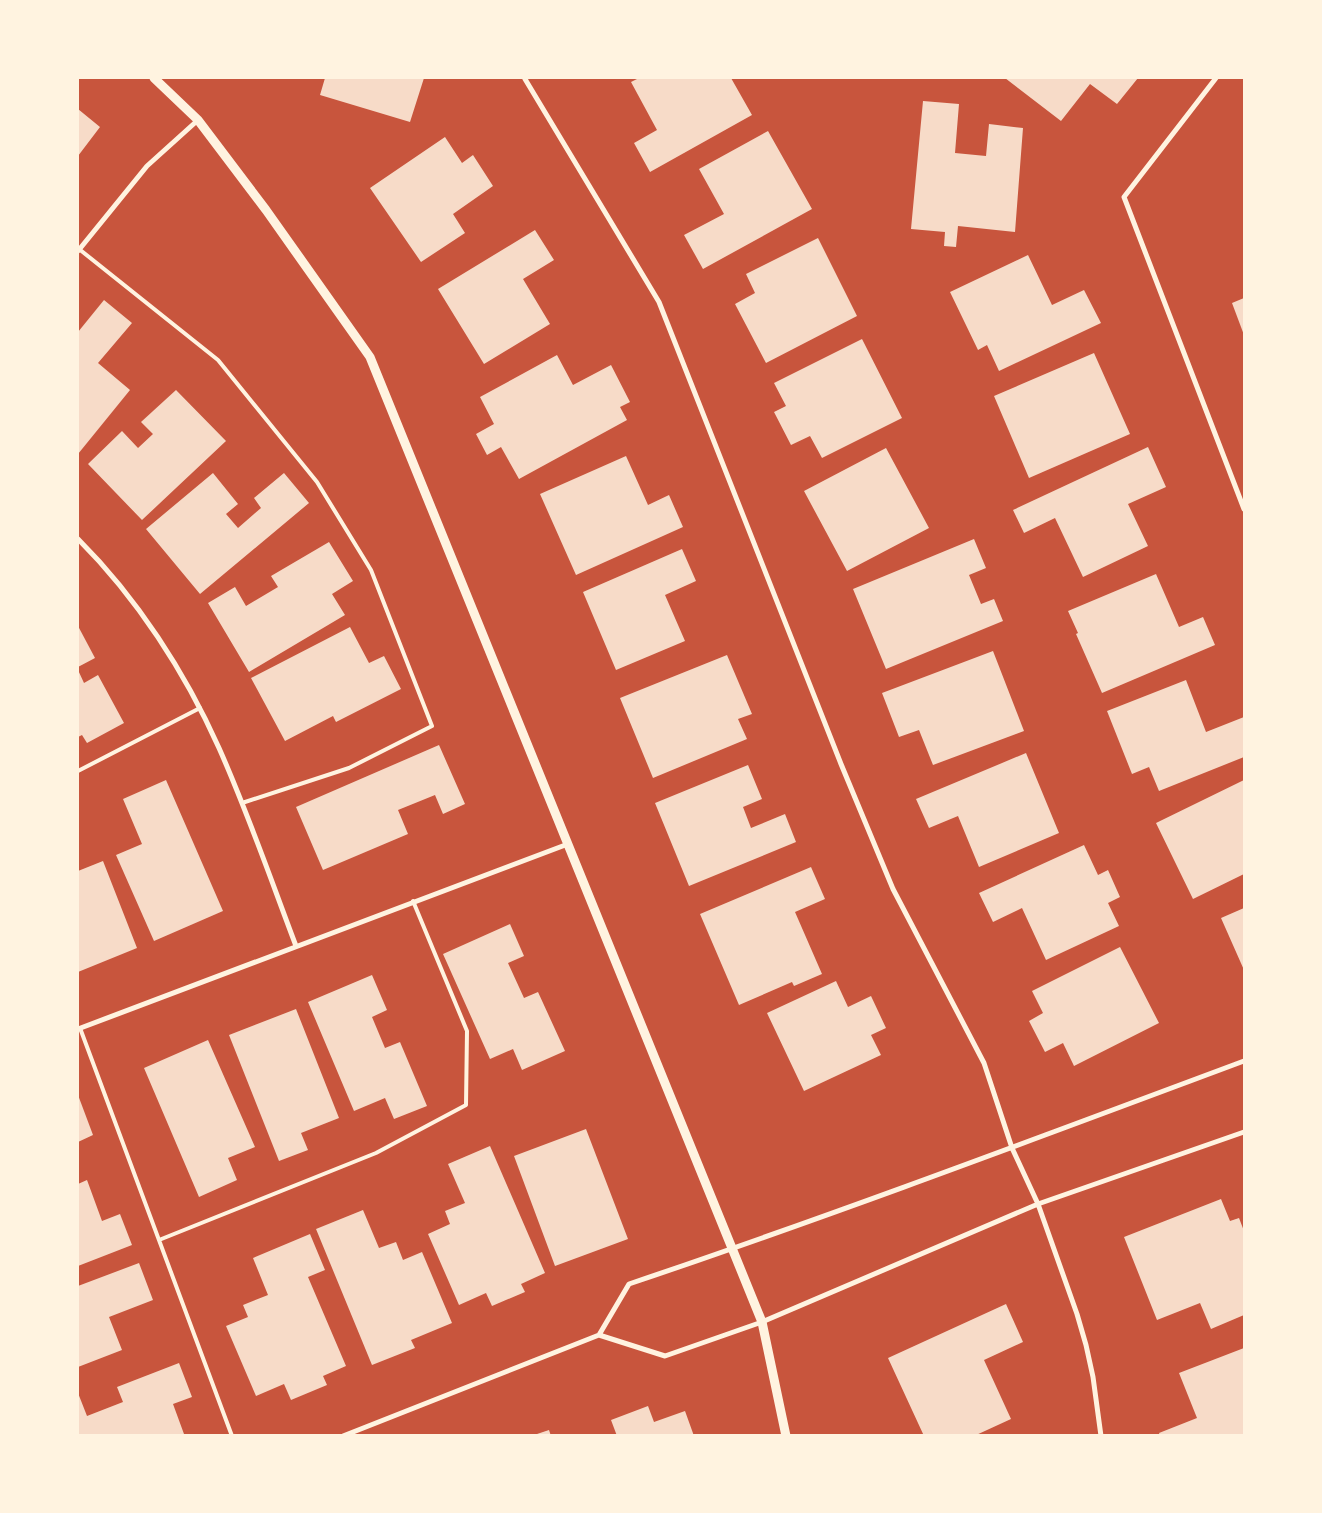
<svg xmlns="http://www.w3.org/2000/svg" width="1322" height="1513" font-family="'IBM Plex Sans',sans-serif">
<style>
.building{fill:#f7dbc8}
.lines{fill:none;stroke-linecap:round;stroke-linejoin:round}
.service{stroke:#fff3e0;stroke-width:4}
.minor{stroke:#fff3e0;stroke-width:5}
.tertiary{stroke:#fff3e0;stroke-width:9}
</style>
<rect width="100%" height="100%" fill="#c8553d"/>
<!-- building -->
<path class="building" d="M325,78h99l-14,44 -90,-27z
M639,78h92l21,37 -102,57 -16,-29 23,-13 -26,-48z
M1005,78h133l-21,26 -27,-20 -29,37z
M923,101l36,3 -4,49 31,3 3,-32 34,4 -8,104 -57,-6 -2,21 -12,-1 1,-14 -34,-3z
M78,109l22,18 -22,29z
M768,131l44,78 -109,60 -19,-34 40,-21 -25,-45z
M445,137l17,26 11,-8 20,31 -40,28 12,19 -44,29 -51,-74z
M535,230l19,30 -31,19 27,45 -66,40 -46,-75z
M818,238l39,78 -91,47 -31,-59 20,-11 -9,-19z
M1028,255l24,50 32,-15 17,33 -102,48 -12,-26 -9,5 -28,-58z
M1244,298v37l-12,-32z
M104,300l28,23 -34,40 32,27 -52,64v-122z
M862,339l40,79 -80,40 -12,-22 -19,9 -17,-33 12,-6 -12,-23z
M1094,353l36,81 -101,44 -35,-82z
M557,355l16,30 38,-20 19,37 -10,5 7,13 -108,59 -18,-32 -14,8 -11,-21 18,-10 -14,-27z
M176,390l50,51 -84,79 -54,-56 34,-33 16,17 15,-14 -12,-12z
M1148,447l18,40 -38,17 20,42 -65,31 -28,-59 -31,15 -11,-23z
M886,448l43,80 -82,43 -43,-80z
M626,456l22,49 21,-10 14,32 -107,48 -36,-81z
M213,473l25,31 -12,10 12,14 23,-20 -7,-10 30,-25 25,30 -109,91 -54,-65z
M974,539l12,29 -17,7 12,29 13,-5 9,22 -117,48 -33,-80z
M329,542l24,39 -21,13 13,21 -96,57 -41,-69 27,-16 11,19 32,-19 -7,-11z
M682,549l14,32 -31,14 20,46 -69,29 -33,-78z
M1156,574l23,53 24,-10 12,28 -113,48 -26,-59 2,-1 -10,-22z
M78,626l17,32 -17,9z
M350,627l19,36 15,-7 17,33 -65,33 -3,-6 -48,25 -34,-63z
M993,651l31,80 -91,34 -14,-35 -20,7 -17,-44z
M727,655l25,59 -14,5 9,20 -94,39 -33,-80z
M78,670l6,13 14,-8 26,48 -37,20 -5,-8 -4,2z
M1186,680l20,52 38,-15v40l-85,34 -10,-24 -17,7 -25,-63z
M439,745l26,59 -22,10 -8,-19 -37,15 10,24 -85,36 -27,-63z
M1026,753l33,80 -80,34 -21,-51 -29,12 -13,-29z
M748,765l14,34 -19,8 8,21 34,-14 11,28 -107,44 -34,-83z
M166,780l57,131 -69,30 -38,-86 26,-11 -19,-45z
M1244,780v94l-51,25 -37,-76z
M1084,845l14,30 10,-5 12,27 -12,6 11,23 -73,34 -24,-52 -29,14 -14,-29z
M103,861l34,87 -59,24v-101z
M811,867l14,32 -30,13 27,62 -28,12 -2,-4 -53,23 -39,-91z
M1244,908v62l-23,-52z
M510,924l14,32 -16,7 16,35 14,-6 27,59 -43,19 -9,-21 -23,10 -47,-105z
M1120,947l39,76 -85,43 -11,-23 -18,9 -16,-31 14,-8 -11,-22z
M372,975l15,35 -15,7 13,31 15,-6 27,64 -33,13 -9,-21 -31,13 -46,-109z
M836,981l12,26 23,-11 15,32 -15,7 10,20 -77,36 -37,-78z
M296,1009l43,109 -38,15 7,17 -29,11 -50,-126z
M208,1040l47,107 -27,11 9,22 -38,17 -55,-129z
M78,1095l15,40 -15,7z
M586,1129l42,110 -73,27 -41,-110z
M490,1146l55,127 -24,11 4,8 -33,14 -6,-13 -27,12 -31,-71 22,-10 -5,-13 20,-8 -17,-39z
M87,1180l15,41 18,-7 12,31 -54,21v-82z
M1221,1199l9,22 9,-3 5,13v84l-33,14 -11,-26 -43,17 -33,-83z
M363,1210l16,38 17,-6 7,18 19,-8 30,71 -41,17 4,8 -43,17 -56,-136z
M310,1234l15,36 -17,7 38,89 -23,10 4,9 -36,15 -7,-16 -28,12 -30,-70 22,-9 -5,-12 25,-10 -15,-37z
M139,1263l14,37 -44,17 13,33 -44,17v-81z
M1006,1304l17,38 -39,18 27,59 -37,17h-50l-36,-78z
M1244,1348v88h-84l-1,-3 38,-15 -18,-45z
M179,1363l13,34 -19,7 11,30 -4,2h-102v-43l9,23 36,-14 -6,-15z
M648,1406l6,16 31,-11 9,25h-77l-6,-16z
M549,1430l2,6h-17v-1z"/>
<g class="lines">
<!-- service -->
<path class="service" d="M79,249l139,111 99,122 54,88 61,156 -83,42 -107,35
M78,771l122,-63
M80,1028l152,408
M159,1240l217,-87 90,-48 1,-74 -54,-130"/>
<!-- minor -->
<path class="minor" d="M526,78l-1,1 134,223 182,462 52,125 91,174 28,85 26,56 39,110 9,31 7,32 8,59
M1216,78l-92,119 120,312
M78,251l69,-85 51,-46
M78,539c59,59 107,133 141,209 29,65 52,132 77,198
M78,1029l490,-185
M599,1335l66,21 97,-34 276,-118 206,-72
M343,1436l256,-101 30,-51c207,-70 411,-147 615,-223"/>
<!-- tertiary -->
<path class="tertiary" d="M154,78l44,42 68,90 104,147 392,965 24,114"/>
</g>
<!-- border -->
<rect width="1322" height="1513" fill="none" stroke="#fff3e0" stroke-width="158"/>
</svg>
